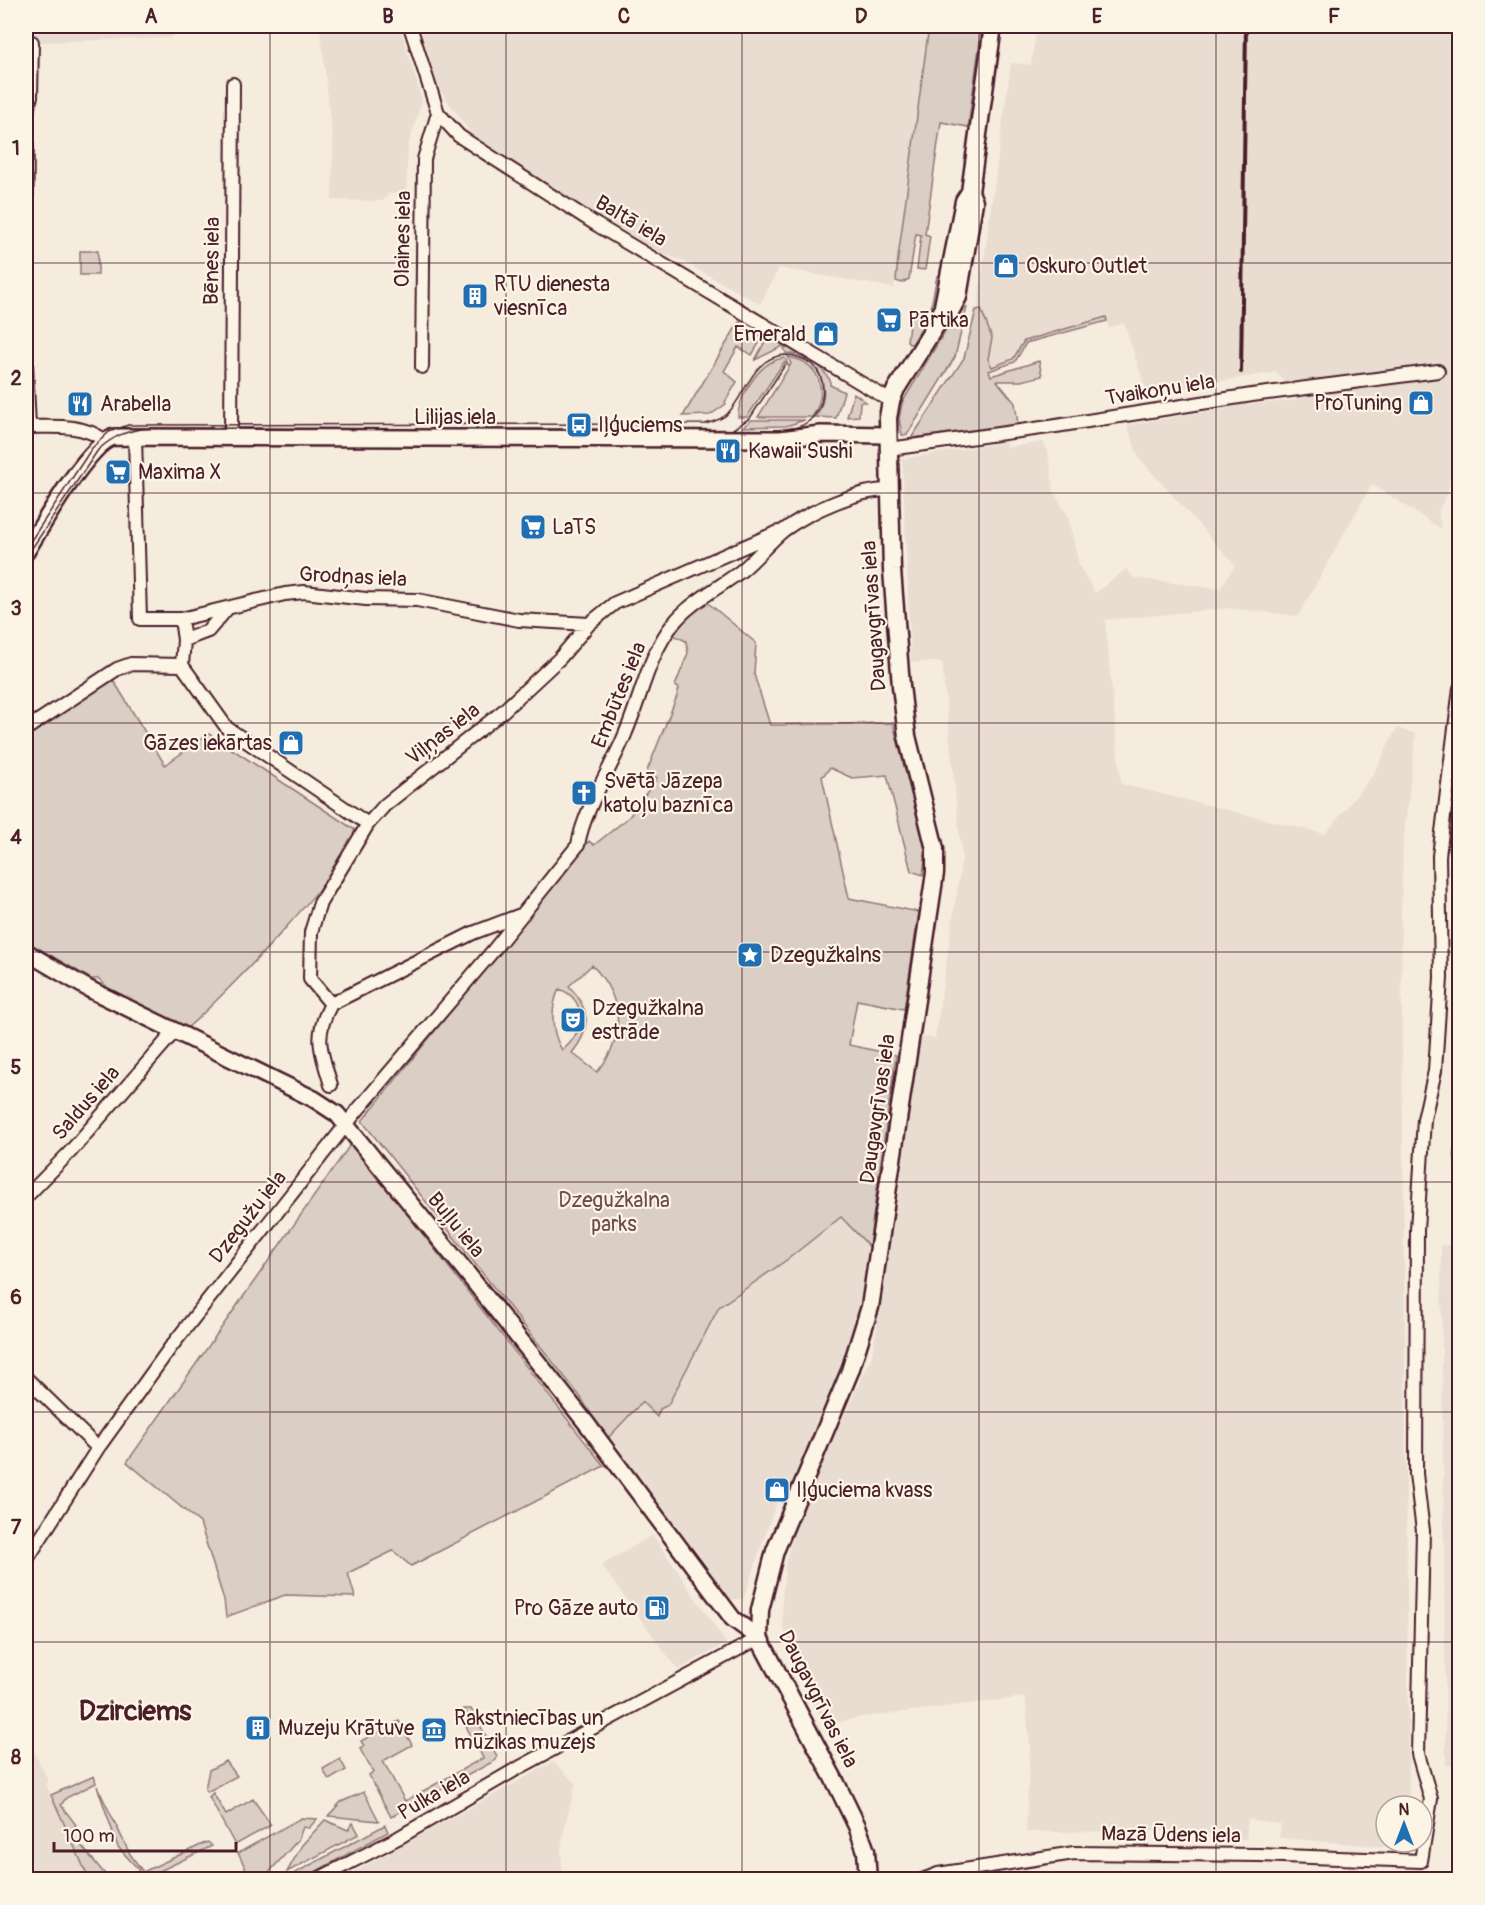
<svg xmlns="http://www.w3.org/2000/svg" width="1485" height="1905" font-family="Pangolin,sans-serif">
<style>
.built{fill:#e8ddd0}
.green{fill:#dbcec4;stroke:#927678;stroke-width:1.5;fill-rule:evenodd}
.water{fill:#b8a39e;stroke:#8c6e70;stroke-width:1.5}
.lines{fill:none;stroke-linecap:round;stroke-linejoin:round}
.minor-casing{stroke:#4a1f2b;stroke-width:16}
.tertiary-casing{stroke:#4a1f2b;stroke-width:20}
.secondary-casing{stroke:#4a1f2b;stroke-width:21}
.minor{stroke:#fcf5e5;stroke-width:12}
.tertiary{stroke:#fcf5e5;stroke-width:15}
.secondary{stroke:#fcf5e5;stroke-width:16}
.tram{stroke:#4a1f2b;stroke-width:1.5}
.rail{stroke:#4a1f2b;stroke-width:4}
.grid{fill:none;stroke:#4a1f2b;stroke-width:1.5;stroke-opacity:0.55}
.labels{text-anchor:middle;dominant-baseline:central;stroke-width:4.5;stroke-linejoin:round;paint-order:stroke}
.street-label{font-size:21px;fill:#4a1f2b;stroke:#fcf5e5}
.poi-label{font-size:21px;fill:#4a1f2b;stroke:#fcf5e5;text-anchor:start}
.park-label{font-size:21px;fill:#6e4b51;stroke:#fcf5e5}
.district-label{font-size:27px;font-weight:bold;fill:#4a1f2b;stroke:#fcf5e5}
.neatline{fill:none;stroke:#4a1f2b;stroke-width:2}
.grid-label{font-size:20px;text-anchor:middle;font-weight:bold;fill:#4a1f2b}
</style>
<rect width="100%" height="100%" fill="#f5ecde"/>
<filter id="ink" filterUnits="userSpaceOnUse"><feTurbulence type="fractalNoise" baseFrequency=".0167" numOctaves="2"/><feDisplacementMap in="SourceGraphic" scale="12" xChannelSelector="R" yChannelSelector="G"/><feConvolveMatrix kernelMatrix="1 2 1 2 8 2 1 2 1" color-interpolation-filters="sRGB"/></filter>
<g filter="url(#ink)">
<!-- built -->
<path class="built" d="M26,26h158l-14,12 -134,4h-10z
M320,26h80l22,75 -14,45 -2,48 -17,-1 -6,8 -51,-1 1,-58z
M420,26h509l-35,262 -115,-20 -19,36 -79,-44 -19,-6 -159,-96 -34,-27 -30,-42z
M1037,26h422l1,407 -13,62 -9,15 3,19 -69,-45 -74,132 -69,-8 -124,12 16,164 204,50 48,-59 24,-47 19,6 -13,110 -2,71 8,891h-23v36h19l-2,6 -124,-10 2,-14 -33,-5 -2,20 -71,-8 -149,1 4,-86 -5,-49 -170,21 -29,8 -23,-43 -20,-56 -1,-26 4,-40 11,-41 17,-41 58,-123 28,-170 19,-150 16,2 27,-180 -20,-196h-31l-9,-203 103,-17 2,5 36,-5 5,10 6,40 14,24 11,49 16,28 31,-24 8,9 86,11 15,-24 -96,-107 -12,-33 117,-20 53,-5 -20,-28 -130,21 -23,-70 -15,5 -2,-7 -81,22 -11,19 -26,9 -4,-10 4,-24 -11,-28v-7l33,-239 20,2z
M841,1216l28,30 -13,85 -70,173 -8,-2 -3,4 -31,92 -14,2 -122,-162 34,-36 16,14 2,-7 24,-32 35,-70 69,-48z
M1441,1245h19l-1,520h-13z
M653,1535l73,108 -48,27 -77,-105z
M34,1751l14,29 -2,4 43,95 -63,1v-126z
M553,1762l23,21 -12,46 -3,22 2,28h-222z
M1013,1869l-1,10h-55z
M1129,1872l169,4v3l-169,1z"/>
<!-- green -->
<path class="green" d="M929,26h53l-14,101 -27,-5 -16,112 5,2 -5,34 -8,-1 4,-34 -5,-1 -7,45 -7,4 -6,-2 2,-23z
M80,251h18v24h-18z
M937,276l9,1 -4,19 -30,48h-3l-2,-3 4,-32 19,3z
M963,307h4l-12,50 -48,78h-5l-3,-16 3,-16 55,-92z
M981,309l11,29 -4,21 4,8 21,-8 11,-18 82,-24 1,4 -81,22 -11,19 -26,9 2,5 48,-15 3,15 -21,5h-24l18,22 3,21 -105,14 -1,-1 52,-79 12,-48z
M739,322l24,15 -11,18 -14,-8 -14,24 13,11 -12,20 1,2 -16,11 -27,1z
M767,338l18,7 -30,15z
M788,347l31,18 11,15v5l14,7 -8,26 -20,-1c17,-27 5,-62 -30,-64l-2,-5z
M788,357c33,5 41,36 24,60h-54l33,-53z
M785,358l3,7 -4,-3 -37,55h-9c0,-21 23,-58 47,-59z
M854,393l12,9h-6l-1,14 -12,1z
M752,420h53l-19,6 -43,1z
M707,602l49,41 -2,31 16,51 123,-2 33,129 -3,23 -12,-4 -24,-96 -35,3 -22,-10 -8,9 27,121 70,14 -15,97 -47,-9 -8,45 47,10 -27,191 -28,-29 -53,42 -69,48 -51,98 -8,4 -3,8 -15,-15 -34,36c-12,-12 -19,-29 -29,-43l-217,-274 227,-280 5,4 35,-28 28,-39 -10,-7 30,-75 2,-8 -4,-2 13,-33 -2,-12 -15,-7 19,-20zM592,965c31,33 35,72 5,107l-25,-19c20,-24 18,-45 -3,-67zM559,989c30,10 25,46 3,61 -11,-18 -12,-41 -3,-61z
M112,678l53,87 44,-31 146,96c1,31 -139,174 -168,198l-79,-40 -9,-9h-8l-65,-38v-203z
M350,1145l8,6 246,315 -193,100 -18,-15 -45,22 7,24 -70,-2 -59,22 -2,-17 -24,-77 -73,-61z
M463,1709h8l26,47 -1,4 -105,57 -22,-42 4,-3 -13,-23 4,-3 -3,-5 38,-20 13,24 -29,16 22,40 78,-43 -22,-41 6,-3z
M340,1759l6,11 -17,10 -6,-11z
M226,1761l11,15 -30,16 -2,-3 4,-19z
M94,1776l2,7 -30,15 -5,7 15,20 -6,7 39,47h-20l-38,-84z
M97,1786l33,68 13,18 62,-29 3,-1 4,4 -69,33h-9l-2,-3 7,-6 -21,-23z
M364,1792l15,29 -51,-5 13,-14z
M213,1793l13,22 27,-16 18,26 -36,20 -26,-48z
M301,1818l16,1 -8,9 -6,-1 -5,13 -35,39h-12l-13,-26z
M325,1820l23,10 5,-7 6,11 -72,38 15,-27z
M385,1825l3,7 -86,47h-18z"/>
<!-- water -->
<path class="water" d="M1459,809v387l-5,-45 2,-15 -2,-16 4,-3 -1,-275z"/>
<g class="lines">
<!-- minor casing -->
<g class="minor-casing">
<path id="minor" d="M410,26l28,87 21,23 138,89 294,176
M26,281l1,-169 4,-16 1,-54
M26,363l3,64
M422,367l2,-208 14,-46
M26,427c27,0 55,-4 78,13
M135,437l5,182h41l104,-25 19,-2 62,7 51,1 102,20 70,4
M231,438l2,-354
M889,449l167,-23 196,-31 186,-24
M181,619l3,21 -2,25
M184,640l24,-9 18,-21
M182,665l45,63 141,96
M26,729l91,-60 14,-5 51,1
M331,1004l-21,-25 1,-47 9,-29 48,-79 17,-19 117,-93 58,-54 29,-34 26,-21 163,-71
M331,1004l142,-71 50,-19
M331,1004c-18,33 -10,47 0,81
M26,1197l44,-45 104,-120
M26,1378l72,70
M26,1561l72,-113 72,-100 186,-236 136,-160 86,-107c6,-37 34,-77 48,-113 15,-35 23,-78 47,-108 17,-22 46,-36 68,-53 15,-12 28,-29 43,-41 26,-19 73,-40 105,-40
M316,1880l82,-42 115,-67 246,-133
M922,1880l16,-6 136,-21 185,2 162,6 10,-62 -13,-45 5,-223 -7,-57 1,-244 7,-111 11,-48 6,-93 -2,-122 21,-168"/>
</g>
<!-- tertiary casing -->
<g class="tertiary-casing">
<path id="tertiary" d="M26,552c15,-25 63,-109 88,-115l666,2 41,-5 67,1
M26,952l63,37 225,110 23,15 126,154 124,156 146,195 26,19"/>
</g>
<!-- secondary casing -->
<g class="secondary-casing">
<path id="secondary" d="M941,316l23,-115 6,-9 23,-166
M868,1880l-2,-29 -9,-25 -20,-41 -78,-147 1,-28 15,-59 75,-180 20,-64 65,-434v-24l-28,-113 -6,-50 -9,-116 -4,-152 3,-17 5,-12 45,-72 10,-7 7,-13 16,-95 -4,-10"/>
</g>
<!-- minor -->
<use href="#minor" class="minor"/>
<!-- tertiary -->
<use href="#tertiary" class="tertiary"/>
<!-- secondary -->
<use href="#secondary" class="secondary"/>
<!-- tram -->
<path class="tram" d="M733,429l17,-11 35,-53
M26,548l66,-100 17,-16 19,-7 577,-1c8,-2 19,-5 24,-12 18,-20 24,-55 56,-57 10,0 18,3 26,9 17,14 15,43 -2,57 -9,7 -20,8 -31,9l-628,-2c-21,2 -36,7 -52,22l-72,107"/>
<!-- rail -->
<path class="rail" d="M1241,372l5,-346"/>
</g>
</g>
<!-- grid -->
<path class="grid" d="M270,26v1854M506,26v1854M742,26v1854M979,26v1854M1216,26v1854M26,263h1434M26,493h1434M26,723h1434M26,952h1434M26,1182h1434M26,1412h1434M26,1642h1434"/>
<!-- icons -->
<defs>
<g id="shop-square" transform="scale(1.35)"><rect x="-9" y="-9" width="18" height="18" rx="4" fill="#1f6fb2" stroke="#fcf5e5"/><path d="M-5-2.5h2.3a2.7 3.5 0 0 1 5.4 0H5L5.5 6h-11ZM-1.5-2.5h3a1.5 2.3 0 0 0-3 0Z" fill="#fff"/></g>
<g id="building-square" transform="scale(1.35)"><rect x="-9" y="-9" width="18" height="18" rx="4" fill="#1f6fb2" stroke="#fcf5e5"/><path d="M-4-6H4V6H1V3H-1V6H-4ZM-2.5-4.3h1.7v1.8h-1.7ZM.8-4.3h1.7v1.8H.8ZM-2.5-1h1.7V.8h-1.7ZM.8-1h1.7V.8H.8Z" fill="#fff"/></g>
<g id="supermarket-square" transform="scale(1.35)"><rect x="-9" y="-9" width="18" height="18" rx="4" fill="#1f6fb2" stroke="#fcf5e5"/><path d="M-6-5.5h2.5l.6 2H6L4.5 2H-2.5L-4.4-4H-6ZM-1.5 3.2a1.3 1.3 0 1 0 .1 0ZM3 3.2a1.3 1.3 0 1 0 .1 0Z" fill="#fff"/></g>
<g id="restaurant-square" transform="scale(1.35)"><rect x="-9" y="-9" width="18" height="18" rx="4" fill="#1f6fb2" stroke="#fcf5e5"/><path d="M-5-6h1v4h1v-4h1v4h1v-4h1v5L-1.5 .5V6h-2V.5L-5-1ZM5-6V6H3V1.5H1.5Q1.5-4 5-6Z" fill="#fff"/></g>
<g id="bus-square" transform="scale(1.35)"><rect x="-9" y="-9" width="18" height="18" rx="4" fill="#1f6fb2" stroke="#fcf5e5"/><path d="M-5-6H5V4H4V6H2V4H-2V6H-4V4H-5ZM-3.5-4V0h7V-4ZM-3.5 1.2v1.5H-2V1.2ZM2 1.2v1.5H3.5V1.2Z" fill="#fff"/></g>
<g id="church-square" transform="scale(1.35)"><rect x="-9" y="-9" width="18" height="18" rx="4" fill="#1f6fb2" stroke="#fcf5e5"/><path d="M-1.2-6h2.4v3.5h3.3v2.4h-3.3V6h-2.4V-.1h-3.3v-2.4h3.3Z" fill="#fff"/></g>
<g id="sight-square" transform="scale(1.35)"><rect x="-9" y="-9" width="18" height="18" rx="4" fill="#1f6fb2" stroke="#fcf5e5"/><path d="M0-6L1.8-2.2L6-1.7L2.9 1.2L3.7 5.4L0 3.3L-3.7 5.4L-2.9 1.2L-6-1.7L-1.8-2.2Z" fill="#fff"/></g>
<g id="theatre-square" transform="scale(1.35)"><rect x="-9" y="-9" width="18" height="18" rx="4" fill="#1f6fb2" stroke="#fcf5e5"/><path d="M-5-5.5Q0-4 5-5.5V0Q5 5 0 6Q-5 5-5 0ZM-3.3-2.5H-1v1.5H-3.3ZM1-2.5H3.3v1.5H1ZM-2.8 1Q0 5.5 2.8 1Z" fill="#fff"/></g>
<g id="fuel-square" transform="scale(1.35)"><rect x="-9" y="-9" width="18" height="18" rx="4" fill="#1f6fb2" stroke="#fcf5e5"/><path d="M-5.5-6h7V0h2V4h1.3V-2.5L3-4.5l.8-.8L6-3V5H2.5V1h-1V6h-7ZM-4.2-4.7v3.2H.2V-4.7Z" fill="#fff"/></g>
<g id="museum-square" transform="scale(1.35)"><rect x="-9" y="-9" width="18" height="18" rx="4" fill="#1f6fb2" stroke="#fcf5e5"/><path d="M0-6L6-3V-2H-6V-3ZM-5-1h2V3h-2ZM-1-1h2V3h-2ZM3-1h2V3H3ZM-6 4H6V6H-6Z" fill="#fff"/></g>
</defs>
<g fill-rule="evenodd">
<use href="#shop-square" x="1006" y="266"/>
<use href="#building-square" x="475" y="296"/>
<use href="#supermarket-square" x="889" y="320"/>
<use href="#shop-square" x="826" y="334"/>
<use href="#shop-square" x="1421" y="403"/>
<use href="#restaurant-square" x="80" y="404"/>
<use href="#bus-square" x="579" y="425"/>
<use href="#restaurant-square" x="728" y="451"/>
<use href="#supermarket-square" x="118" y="472"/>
<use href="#supermarket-square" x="533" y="527"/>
<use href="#shop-square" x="291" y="743"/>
<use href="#church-square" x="584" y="793"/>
<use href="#sight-square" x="750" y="955"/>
<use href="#theatre-square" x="573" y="1020"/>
<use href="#shop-square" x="777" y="1490"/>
<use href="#fuel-square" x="657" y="1608"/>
<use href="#building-square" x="258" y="1728"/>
<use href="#museum-square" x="434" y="1730"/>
</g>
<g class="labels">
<!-- street labels -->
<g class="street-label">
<text transform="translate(631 221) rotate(31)">Baltā iela</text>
<text transform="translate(403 239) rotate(-89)">Olaines iela</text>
<text transform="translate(212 261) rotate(-89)">Bēnes iela</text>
<text transform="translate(1160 390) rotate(-9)">Tvaikoņu iela</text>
<text x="455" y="417">Lilijas iela</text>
<text transform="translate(353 577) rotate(3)">Grodņas iela</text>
<text transform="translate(874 616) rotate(-94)">Daugavgrīvas iela</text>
<text transform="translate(619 695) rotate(-68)">Embūtes iela</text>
<text transform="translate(443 734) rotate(-38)">Viļņas iela</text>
<text transform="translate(86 1103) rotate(-49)">Saldus iela</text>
<text transform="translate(878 1109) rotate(-82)">Daugavgrīvas iela</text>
<text transform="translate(248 1217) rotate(-52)">Dzegužu iela</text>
<text transform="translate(456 1225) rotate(51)">Buļļu iela</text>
<text transform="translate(818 1699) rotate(63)">Daugavgrīvas iela</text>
<text transform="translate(434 1795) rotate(-30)">Pulka iela</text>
<text transform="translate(1171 1835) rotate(1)">Mazā Ūdens iela</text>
</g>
<!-- poi labels -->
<g class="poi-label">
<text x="1026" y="266">Oskuro Outlet</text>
<text x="494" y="284">RTU dienesta<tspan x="494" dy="24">viesnīca</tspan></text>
<text x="908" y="320">Pārtika</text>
<text x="806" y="334" text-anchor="end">Emerald</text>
<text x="1402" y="403" text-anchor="end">ProTuning</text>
<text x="100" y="404">Arabella</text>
<text x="598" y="425">Iļģuciems</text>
<text x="748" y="451">Kawaii Sushi</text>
<text x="138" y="472">Maxima X</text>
<text x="552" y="527">LaTS</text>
<text x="272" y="743" text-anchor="end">Gāzes iekārtas</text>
<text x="604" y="781">Svētā Jāzepa<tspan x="604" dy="24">katoļu baznīca</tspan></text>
<text x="770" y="955">Dzegužkalns</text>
<text x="592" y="1008">Dzegužkalna<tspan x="592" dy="24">estrāde</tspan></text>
<text x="796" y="1490">Iļģuciema kvass</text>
<text x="638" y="1608" text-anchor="end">Pro Gāze auto</text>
<text x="454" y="1718">Rakstniecības un<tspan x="454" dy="24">mūzikas muzejs</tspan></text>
<text x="278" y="1728">Muzeju Krātuve</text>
</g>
<!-- park labels -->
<g class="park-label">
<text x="614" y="1200">Dzegužkalna<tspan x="614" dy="24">parks</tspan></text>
</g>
<!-- district labels -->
<g class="district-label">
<text x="135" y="1711">Dzirciems</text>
</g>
</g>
<!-- margin -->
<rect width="1485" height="1905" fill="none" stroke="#fcf5e5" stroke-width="66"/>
<!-- north arrow -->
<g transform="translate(1404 1824)"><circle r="28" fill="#fcf5e5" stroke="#b59f9b" stroke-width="1.5"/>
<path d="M0-4.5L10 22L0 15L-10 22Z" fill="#1f6fb2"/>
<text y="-9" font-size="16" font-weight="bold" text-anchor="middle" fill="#4a1f2b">N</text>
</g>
<!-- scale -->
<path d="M54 1842v9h182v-9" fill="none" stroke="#4a1f2b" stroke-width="3"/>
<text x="63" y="1842" font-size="18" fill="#4a1f2b" stroke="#fcf5e5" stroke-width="4.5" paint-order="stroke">100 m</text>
<rect x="33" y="33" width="1419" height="1839" class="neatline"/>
<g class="grid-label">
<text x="151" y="23">A</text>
<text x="388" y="23">B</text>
<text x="624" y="23">C</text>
<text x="861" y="23">D</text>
<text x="1097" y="23">E</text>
<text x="1334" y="23">F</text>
<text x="16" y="155">1</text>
<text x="16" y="385">2</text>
<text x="16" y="615">3</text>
<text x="16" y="844">4</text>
<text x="16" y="1074">5</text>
<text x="16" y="1304">6</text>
<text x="16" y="1534">7</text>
<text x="16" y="1764">8</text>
</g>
</svg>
